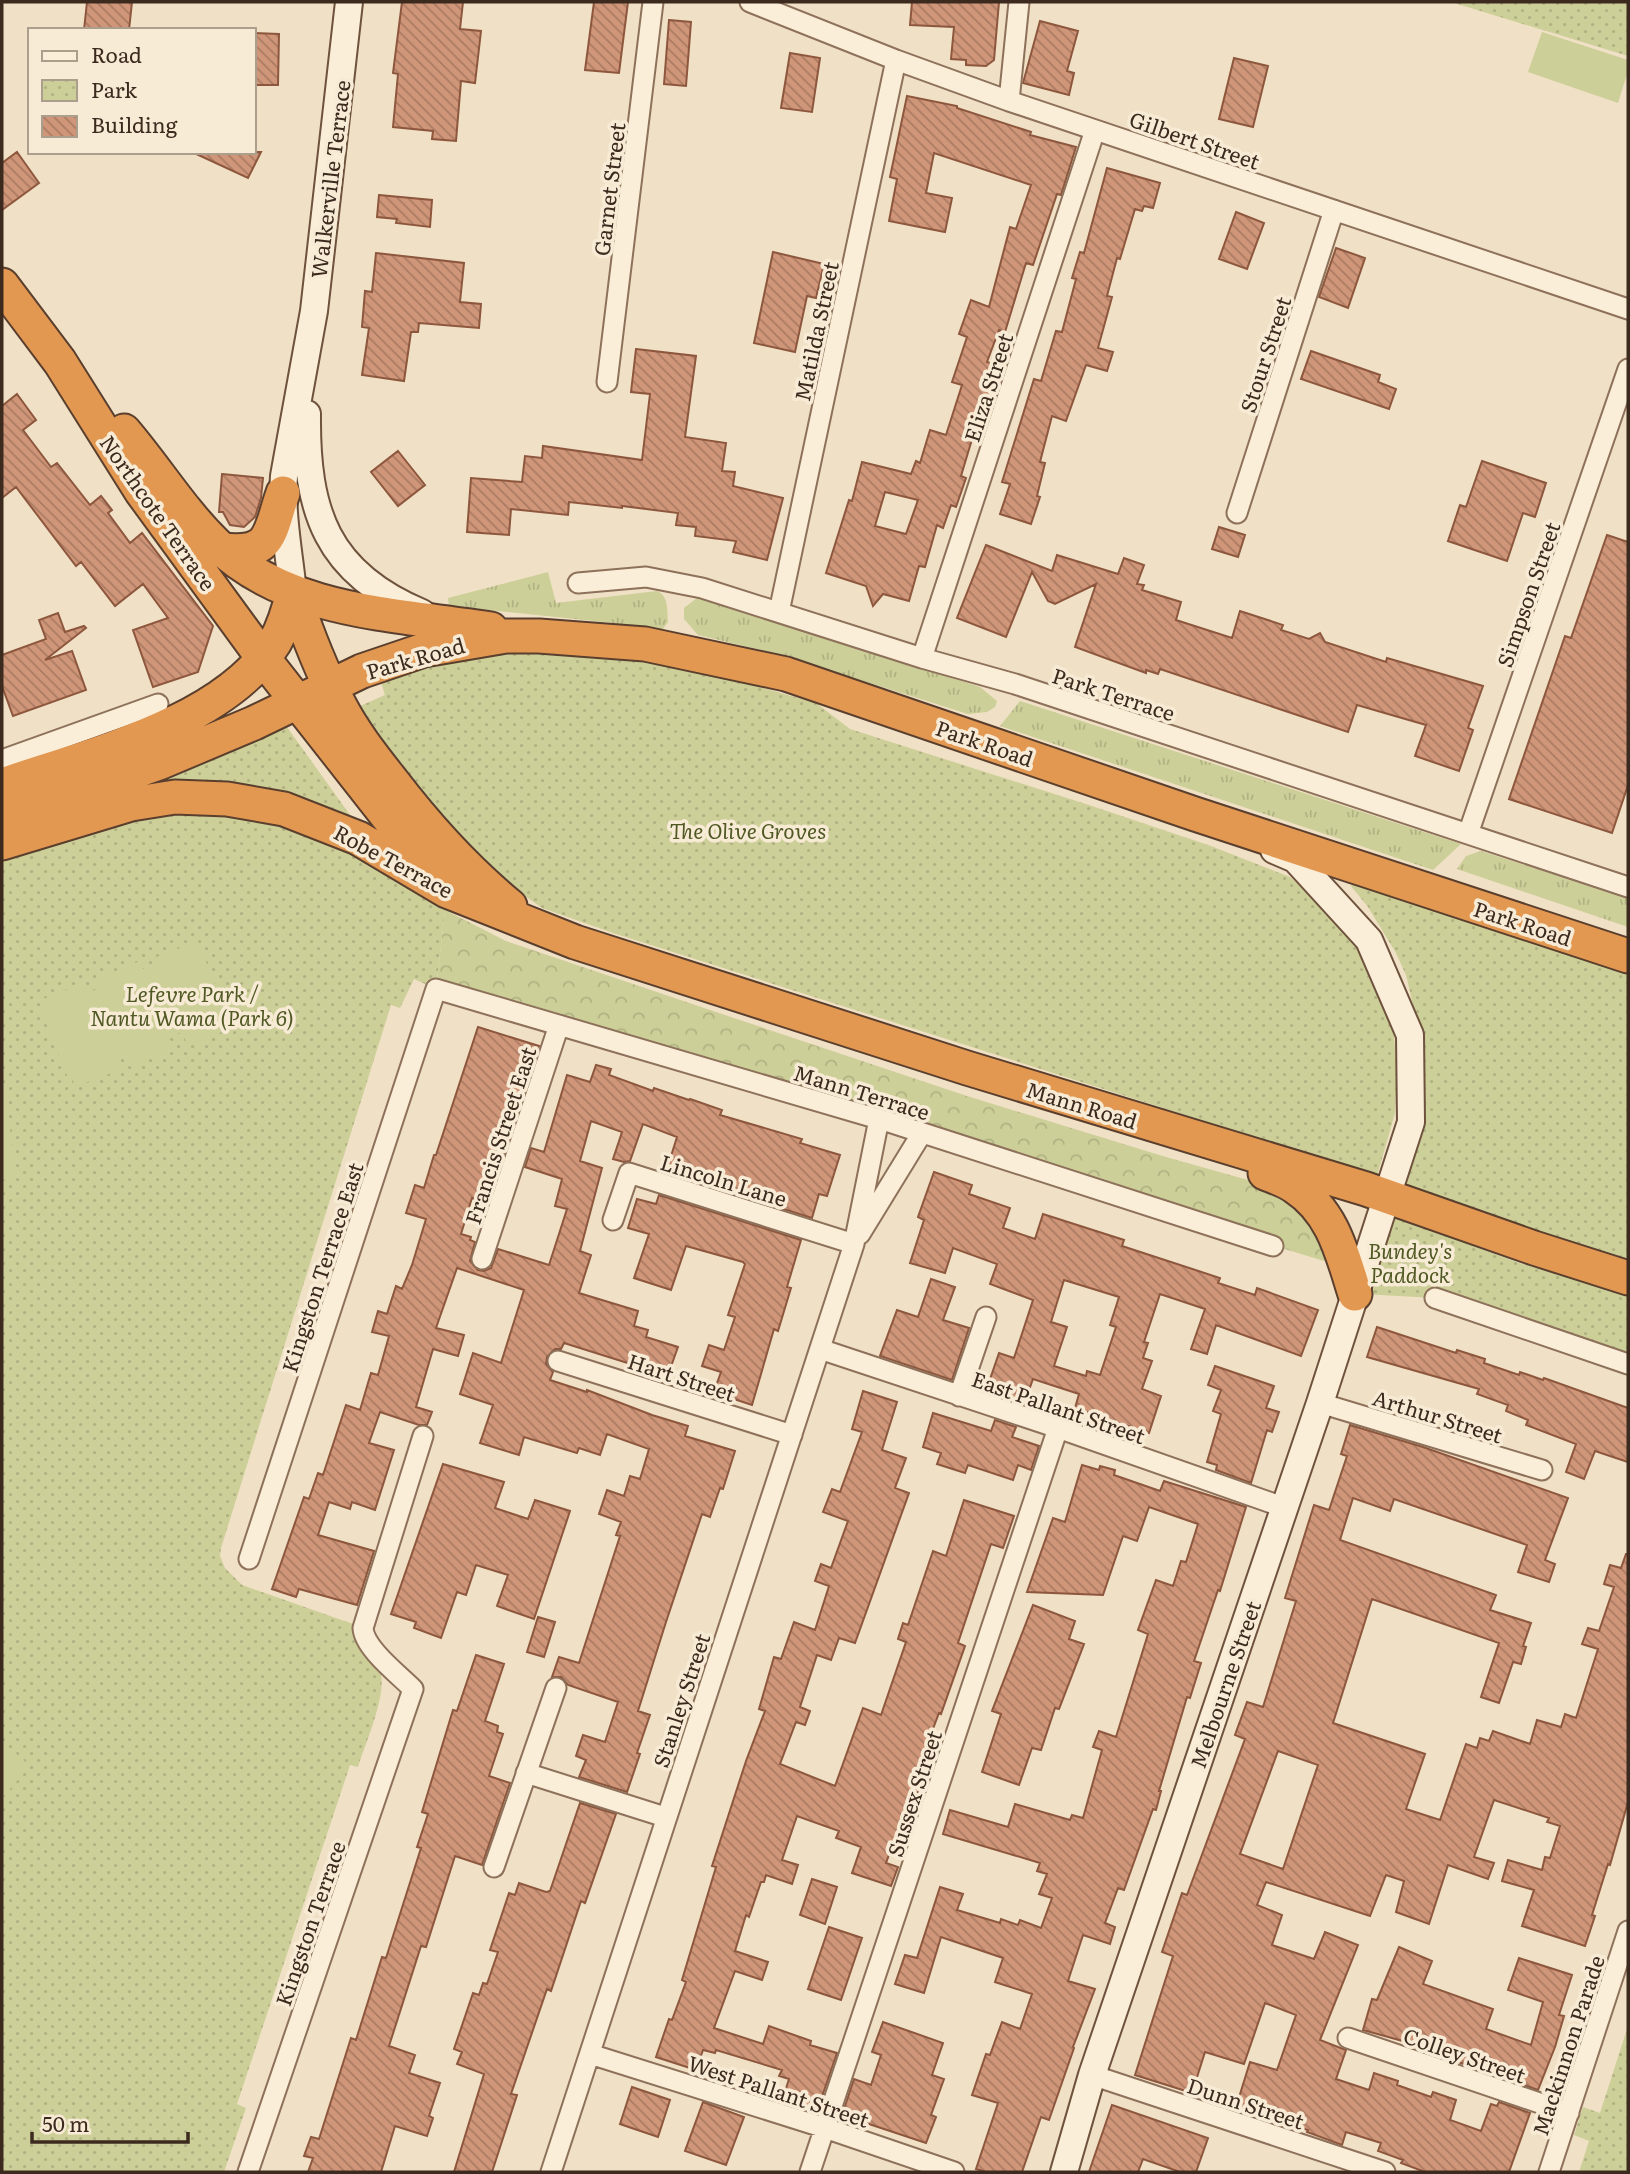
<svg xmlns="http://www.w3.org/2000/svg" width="1630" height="2174" font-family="Literata,serif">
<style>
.grass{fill:url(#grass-tufts)}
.forest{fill:url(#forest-crowns)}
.park{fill:url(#park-dots)}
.garden{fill:#cdcf98}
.building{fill:url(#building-back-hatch);stroke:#8d573e;stroke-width:2;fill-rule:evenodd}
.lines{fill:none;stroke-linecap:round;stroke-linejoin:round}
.street-casing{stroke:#8d715a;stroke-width:23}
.secondary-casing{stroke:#6e523d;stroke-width:30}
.highway-casing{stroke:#5a3f2e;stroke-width:37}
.street{stroke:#faeed9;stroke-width:19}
.secondary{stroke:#faeed9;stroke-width:26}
.highway{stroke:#e39852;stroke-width:33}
.labels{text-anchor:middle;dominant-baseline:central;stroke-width:7;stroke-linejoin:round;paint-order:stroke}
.street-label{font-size:21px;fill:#3c2a1e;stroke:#f7ebd5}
.park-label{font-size:21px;font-style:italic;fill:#505924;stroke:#f7ebd5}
</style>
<defs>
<pattern id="grass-tufts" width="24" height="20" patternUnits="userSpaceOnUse" patternTransform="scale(1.75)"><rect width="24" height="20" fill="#cdcf98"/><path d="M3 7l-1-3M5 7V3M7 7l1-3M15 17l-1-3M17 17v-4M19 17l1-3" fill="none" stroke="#b1b283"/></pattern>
<pattern id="forest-crowns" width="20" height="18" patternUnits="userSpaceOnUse" patternTransform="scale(1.75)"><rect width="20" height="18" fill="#cdcf98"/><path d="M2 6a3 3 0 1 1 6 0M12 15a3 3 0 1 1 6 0" fill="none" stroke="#b1b283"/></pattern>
<pattern id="park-dots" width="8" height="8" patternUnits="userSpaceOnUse" patternTransform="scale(1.75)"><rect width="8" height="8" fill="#cdcf98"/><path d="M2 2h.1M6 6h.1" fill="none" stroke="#b1b283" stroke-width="1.8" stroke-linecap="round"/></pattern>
<pattern id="building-back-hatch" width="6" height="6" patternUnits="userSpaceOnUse" patternTransform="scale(1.75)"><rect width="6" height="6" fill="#d09679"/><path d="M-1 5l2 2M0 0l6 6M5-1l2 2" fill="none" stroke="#aa7b63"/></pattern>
</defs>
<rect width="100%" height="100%" fill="#f0e0c5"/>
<!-- grass -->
<path class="grass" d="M548,572l8,31 101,-12c12,5 10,20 11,31l-6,8 -7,2 -42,-9 -164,-17 -1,-8z
M697,598h11l272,89 17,14 -2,6 -8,5 -19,2 -190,-60 -80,-19 -14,-16v-11z
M1020,701l441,143 -28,26 -433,-144z
M1481,851l147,47v29l-171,-58 9,-13z"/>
<!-- forest -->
<path class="forest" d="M445,910l61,31 210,71 251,84 199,61 121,34 60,77 -911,-279z"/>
<!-- park -->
<path class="park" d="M1451,2h177v54z
M490,654h150l67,18 109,31 34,26 239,76 122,41 79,31 40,36 29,35 28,61 7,26 3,39 -2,39 -18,63 -764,-243 -71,-25 -41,-29 -37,-31 -103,-133 -1,-9 25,-11 -4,-13 53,-17z
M287,727l68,95 -209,-37z
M210,812c37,5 75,9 110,24 44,19 84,48 125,74l-9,79 -22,-10 -14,29 -9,-3 -170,543 -1,8 5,12 17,17 114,40c-3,31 17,26 24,46 8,22 -15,73 -22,96l-8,-2 -113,339 9,4 -22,64h-222v-1313l152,-43z
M1354,882l274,83v305l-230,-84 22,-151 -14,-60 -10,-22 -28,-46 -17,-21z
M1387,1214l135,50 52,6 54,18v67l-193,-57 -73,-4z
M1628,2026v146h-49l10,-31 -15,-6 9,-28 17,6z"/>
<!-- garden -->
<path class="garden" d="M1542,32l86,28v11l-10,32 -90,-31z
M198,941l34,87 -44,18 -6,-14 -13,5 5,12 -44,17 -5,-10 -9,4 3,10 -44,17 -3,-10 -4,1 -27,-68 4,-2 -4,-8 44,-18 5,10 9,-4 -3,-9 44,-18 3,8 12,-5 -1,-6z
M6,1087l9,92 -13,1v-92z
M2,1741l28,25 -28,32z"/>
<!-- building -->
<path class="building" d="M87,2h45l-3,28h-45z
M402,2h61l-3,27 21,2 -6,52 -14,-2 -5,60 -24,-2 1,-8 -40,-4 5,-53 -5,-1z
M594,2h34l-9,71 -34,-3z
M912,2h87l-5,58 -8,6 -20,-1v-5l-15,-1 3,-32 -44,-2z
M669,20l22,2 -5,64 -22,-2z
M1040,21l38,10 -11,40 7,2 -5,22 -46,-12z
M254,33l25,1 -1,51h-24z
M790,53l30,5 -8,54 -31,-4z
M1234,58l34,8 -15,61 -34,-8z
M907,96l50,10v2l74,24 -1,3 46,12 -15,48 -4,-1 -24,71 -7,-2 -21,69 -6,-2 -12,32 13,4 -21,72 -6,-2 -12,40 5,2 -10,29 -5,-2 -8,23 -6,-3 -12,42 -6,-1 -10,35 -26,-7 -10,12 -7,-20 -40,-13 23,-73 3,1 10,-39 49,12 5,-13 4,2 10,-33 16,5 16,-50 -10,-3 15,-45 -8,-3 12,-34 18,7 21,-80 6,2 15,-44 -97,-32 -8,40 26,5 -7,34 -56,-11 8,-42 -7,-2zM885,492l33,8 -12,34 -31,-8z
M17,152l22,31 -37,27v-47z
M192,152h69l-13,26z
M1107,168l53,15 -7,25 -9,-2 -2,5 -7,-2 -15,50 -3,-1 -10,38 5,1 -14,51 15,4 -6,19 -21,-6 -20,56 -14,-5 -12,46 5,1 -8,33 3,1 -9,27 -31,-10 10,-30 -8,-2 32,-103 7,2 15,-50 6,1 14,-53 -4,-1 8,-26 4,1z
M379,195l53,5 -2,27 -34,-4 1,-4 -20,-2z
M1236,212l28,11 -17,46 -28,-10z
M1336,248l29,10 -17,50 -29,-11z
M773,252l51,12 -8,34 -9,-2 -12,56 -41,-9z
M376,253l88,10 -4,39 21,2 -2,24 -60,-5 -1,9h-7l-7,49 -42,-6 7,-47 -7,-1 3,-36 7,1z
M636,349l60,7 -11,81 41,6 -4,28 13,1 -2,14 50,12 -16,62 -34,-8 3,-11 -41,-5 1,-9 -20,-2 2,-12 -56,-7v2l-53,-6 -1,13 -57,-6 -2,26 -42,-3 4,-54 51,4 3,-26 17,2 1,-12 99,14 8,-66 -19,-2z
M1311,351l69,24 -2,7 18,7 -7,20 -88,-30z
M17,394l19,26 -13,10 28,37 6,-4 33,42 11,-9 11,14 -4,3 22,30 12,-10 71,93 -15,46 -45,15 -20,-57 35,-12 -25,-34 -28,22 -34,-44 -5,4 -60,-79 -14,11v-92z
M398,451l27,34 -27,21 -27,-34z
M1482,461l64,22 -11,34 -12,-4 -16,48 -59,-20 12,-36 6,2z
M222,474l41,4 -2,20 -6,19 -11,10 -14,-2 -7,-13h-4z
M1219,527l26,8 -7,22 -26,-8z
M1607,535l21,7v243l-16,48 -103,-34 56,-163 6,2z
M986,545l66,26 5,-16 61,19 6,-16 20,7 -7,19 7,1 -2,5 39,12 -5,18 56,18 8,-27 43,14 -2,5 28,9 11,-6 5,9 61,20 1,-4 96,28 -15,42 5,2 -14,41 -44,-15 11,-31 -69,-20 -9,27 -188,-63 -2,5 -12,-4v3l-71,-26 21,-63 -41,20 -7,-3 -16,-29 -26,65 -49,-19z
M58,613l7,19 19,-6 2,2 -41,32 27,-9 14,39 -73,26 -11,-30v-31l44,-16 -7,-19z
M478,1027l61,19 -51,157 -16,-5 -11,36 10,3 -1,3 5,2 -5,19 8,9 6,1 7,-3 7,-19 51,16 18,-56 -12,-3 7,-27 -37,-12 6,-19 13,4 23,-77 23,7 6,-17 15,4 -2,6 44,16 1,-3 35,12 1,-1 32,11 -2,5 82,24 -2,4 40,12 -13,41 -8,-2 -7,24 -146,-46 11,-35 -34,-13 -13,37 -6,1 -11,-3 9,-27 -31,-11 -11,40 22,7 -22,83 11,4 -12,38 59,18 -4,15 14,4 -2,7 32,10 -9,25 -31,-10 -1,4 -73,-23 -3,6h-6l-8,8 -1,7 7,8 -3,8 37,12v-2l65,25 36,11 -3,10 50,15 -12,38 -3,-1 -10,29 -8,-3 -36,108 -28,89 12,4 -13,38 3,1 -13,38 -48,-15 7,-17 -10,-4 7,-21 22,7 13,-40 -50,-17 -7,-8h-9l7,-20 20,6 41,-127 -4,-1 5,-13 -22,-8 8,-24 17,6 6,-20 10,3 9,-30 -42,-15 -7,21 -21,-7 -2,5 -53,-16 -5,18 -39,-12 13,-38 -33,-11 13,-41 28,10 23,-73 -67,-22 -21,60 28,7 -6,21 -25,-7 -17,58 16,5 -5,13h-8l-39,-13 -11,31 25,7 -19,60 -23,-8 -2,7 -21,-7 -11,33 56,16 -17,54 -58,-16 -3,8 -24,-8 32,-92 5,2 9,-26 5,2 23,-70 14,5 11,-37 7,2 11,-39 -17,-4 6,-21 9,3 9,-28 6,3 10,-24 14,-46 -20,-6 9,-28 9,3 10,-33h2z
M934,1172l38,13 -3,9 41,14 -7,20 32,11 8,-25 81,26 -2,6 98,32 -2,5 37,12 2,-7 61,22 -17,46 -85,-31 -9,29 -16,-5 14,-40 -45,-15 -16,48 4,1 -5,15 9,3 -10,28 19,7 -12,37 -74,-25 4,-14 -46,-15 -9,25 -38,-13 13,-38 15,5 19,-58 -43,-16 7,-20 -44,-16 -8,25 -35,-10 14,-43 -6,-3zM1064,1280l55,17 -9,28 6,2 -16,48 -13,-4 -1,5 -32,-10 13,-39 -16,-5z
M659,1195l142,45 -14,47 4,1 -13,43 -4,-2 -22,76 -18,-6 -1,4 -21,-6 9,-25 -19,-6 7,-21 15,5 11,-33 -7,-2 17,-51 -2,-2 -57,-16 -15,44 -37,-12 15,-44 -21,-6 9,-29 19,5z
M931,1279l24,8 -12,33 26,8 -17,52 -72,-24 17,-46 21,7z
M1377,1327l79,26 1,-3 28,9 -1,4 35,12 1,-3 23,8 1,-2 84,30v54l-33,-11 -11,28 -18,-7 10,-28 -50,-19 2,-5 -22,-9 2,-6 -31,-11 2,-5 -112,-32z
M1215,1366l59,20 -8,22 13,4 -7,20 -5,-2 -16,53 -35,-13 1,-5 -10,-3 14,-48 -8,-3 8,-21 -13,-5z
M863,1391l34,11 -15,48 24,8 -11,30 14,5 -54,150 -16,-5 -8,22 -14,-5 -17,52 10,4 -5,14 -9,-3 -16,42 55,22 28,-78 18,7 25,-73 -8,-3 5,-16 5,2 25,-74 13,5 18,-56 50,16 -11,32 -12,-4 -33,99 7,3 -24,68 -2,-1 -19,50 7,3 -20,59 -6,-2 -15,40 12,4 -7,19 -39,-13 9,-26 -25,-9 3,-7 -42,-15 -15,44 16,5 -6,19 -26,-9 -2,7h-3l-12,35 -3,-2 -11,36 33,11 -6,18 -27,-9 -21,57 49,16 6,-18 42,15 -1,4 27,8 -20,58 -35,-10 7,-22 -10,-3 3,-6 -66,-20 -1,3 -12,-3 -7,20 -40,-13 13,-38 3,1 14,-38 -4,-2 34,-113 -4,-1 34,-105 19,-50 -6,-2 15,-52 7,2 13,-37 21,8 14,-44 -14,-5 6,-17 10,4 17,-47 -25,-9 9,-23 8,3 22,-60 -10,-3z
M933,1413l58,18 4,-11 21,7 -4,10 27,9 -8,24 -13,-5 -5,15 -45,-15 -3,8 -28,-9 4,-11 -18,-6z
M1350,1425l73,22 145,51 -23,62 10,4 -6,18 -31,-10 9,-27 -133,-46 -4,12 -37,-13 -13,42 156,55 -6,15 41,13 -8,23 3,1 -5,17 -8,-2 -14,41 -18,-6 18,-54 -127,-44 -39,124 92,31 -19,55 34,11 26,-76 11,4 3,-10 9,3 4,-10 37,13 7,-24 24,7 4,-13 11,4 22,-69 -16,-5 6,-16 11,3 15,-44 -10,-3 6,-19 11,3 5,-14h2v248l-18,63 -2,-1 -16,51 3,1 -10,30 -63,-20 12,-36 -32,-9 6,-21 34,10 3,-13 5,1 10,-32 -13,-4 2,-4 -55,-18 -20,57 20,6 -6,16 -40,-14 -19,59 -33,-12 8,-31 -18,-6 -16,41 -104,-34 -9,23 25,10 -10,30 42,14 11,-27 33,13 -38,95 26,10 -10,29 33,11 5,-17 24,8 -1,4 34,12 2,-5 23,8 -6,20 31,11 10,-27 6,2 2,-4 31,11 -21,59h-84l-24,-9 2,-3 -25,-9 3,-8 -35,-11 -4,13 -35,-13 1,-2 -72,-23 14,-45 27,8 19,-55 -31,-12 -21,61 -39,-12 -13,41 -57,-18 38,-119 -11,-4 20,-59 5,2 58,-156 -10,-4 12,-33 16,5 33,-106 -11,-3 29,-93 15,5 18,-54 -6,-2zM1278,1751l40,14 -35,104 -43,-15z
M443,1464l61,18 -9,26 33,11 7,-19 35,11 -36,108 -37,-13 11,-31 -32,-10 -10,30 -9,-3 -16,46 -27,-10 2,-6 -25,-8z
M1082,1465l17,5 1,-4 15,4 -1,5 46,16 4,-10 82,26 -26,84 -2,-1 -24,71 7,2 -11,35 -3,-1 -28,94h2l-5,19 -3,-1 -29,81 -6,-2 -13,35 10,4 -5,17 -27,-9 -15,46 27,8 -22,58 1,1 -25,72 -8,-3 -19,55h-36l-10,-3 22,-66 -26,-8 14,-41 4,1 12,-33 18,7 12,-35 -37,-12 8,-24 -62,-21 -17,56 -29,-9 10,-29 12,3 23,-71 23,7 -6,16 43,13 1,-4 17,6 2,-5 21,8 11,-30 -13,-4 8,-20 -10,-3 3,-8 -97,-29 7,-24 58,17 7,-23 55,16 2,-5 11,3 19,-68 -9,-3 6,-16 17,6 32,-103 -10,-4 18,-50 17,6 8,-25 5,1 12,-38 -49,-17 -12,34 -14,-5 -20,59 -76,-3 26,-74 12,4z
M1033,1605l42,16 -6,18 15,5 -25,65 -4,-1 -14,42 -9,-2 -13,37 -37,-13 19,-58 -9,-3z
M538,1617l17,5 -11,35 -17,-5z
M476,1655l28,9 -19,57 13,5 -1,6 6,2 -14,42 21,7 -28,82 -27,-9 -29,91 -5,-1 -32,100 26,9 -6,18 31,10 -11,33 4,2 -6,18 -32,-10 -14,46h-73l5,-14 -9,-2 7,-19 8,2 32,-101 5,2 26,-83 4,1 35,-110 -4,-1 11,-33 -6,-2 31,-102 4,1z
M580,1803l36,11 -31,89 -4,-2 -30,90 -4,-2 -36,105 6,1 -25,77h-38l30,-98 -27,-10 5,-12 -8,-3 19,-56 6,2 4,-12 4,1 11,-32 -8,-2 19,-57 6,2 4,-12 27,9 4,-1z
M812,1879l25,8 -12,37 -25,-9z
M829,1927l33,11 -21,62 -33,-11z
M1399,1947l33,14 -9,23 70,25 -7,20 45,16 12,-43 -35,-12 11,-32 53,17 -13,40 5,1 -9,31 -17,43 -31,-11 2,-6 -34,-12 -2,6 -57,-19 1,-3 -54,-15 9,-31 5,1z
M883,2022l60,21 -11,32 12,4 -13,36 5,2 -10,26 -84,-28 12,-36 17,6 10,-30 -9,-3z
M632,2087l38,13 -12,37 -38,-13z
M703,2102l41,15 -18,48 -41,-14z
M1112,2105l96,33 -12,34h-16l-37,-13 -5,13h-49z"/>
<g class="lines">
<!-- street casing -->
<g class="street-casing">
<path id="street" d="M750,2l146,58 113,41 619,208
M1009,101l10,-99
M607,382l46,-380
M1237,513l97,-303
M578,583l68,-6 56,11 220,70 93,26 613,203
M779,612l117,-552
M922,658l173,-528
M2,760l156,-56
M1468,834l160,-465
M613,1220l16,-47 225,71
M860,1234l62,-101
M482,1259l77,-234
M1435,1298l193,66
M820,1349l238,79 225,79
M558,1361l234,74
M959,1396l27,-79
M1320,1403l222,67
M249,1559l187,-570 456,134 381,123
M526,1773l139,44
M494,1867l62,-179
M1348,2038l221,75
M590,2054l235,74 129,44
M1092,2075l293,97
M248,2172l165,-483c-15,-15 -49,-41 -50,-61l60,-192
M551,2172l303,-928 25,-125
M810,2172l248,-744
M1549,2172l79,-241"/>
</g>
<!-- secondary casing -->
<g class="secondary-casing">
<path id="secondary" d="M307,414c-1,97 19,159 115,199
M293,592c-4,-39 -12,-78 -9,-116l30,-165 35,-309
M1064,2172l28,-97 228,-672 91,-281 -1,-87 -41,-95 -74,-81 -21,-9"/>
</g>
<!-- highway casing -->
<g class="highway-casing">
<path id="highway" d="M2,285l58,77 81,129 122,167 132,168 24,22 31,23
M124,431c31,36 57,79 91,112 73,71 182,71 276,86
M223,550c50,5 46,-17 60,-57
M293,592c13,39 28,78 47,114 14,27 34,52 52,75 36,47 73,88 118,125
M2,785c86,-30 222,-61 273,-143 9,-16 14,-33 18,-50
M2,814l109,-34 48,-17 95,-40 108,-52 62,-21 82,-14h33l106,8 141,30 409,140 433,142
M2,843l129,-39 44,-7 52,2 57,10 74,29 89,53 128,51 392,126 399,121 168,59 94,30
M1265,1173c10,4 22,8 30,14 38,25 47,66 60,107"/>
</g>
<!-- street -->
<use href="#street" class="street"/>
<!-- secondary -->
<use href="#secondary" class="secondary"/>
<!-- highway -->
<use href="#highway" class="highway"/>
</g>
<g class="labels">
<!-- street labels -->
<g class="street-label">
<text transform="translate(1195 139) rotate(19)">Gilbert Street</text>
<text transform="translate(329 179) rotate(-83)">Walkerville Terrace</text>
<text transform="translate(608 189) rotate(-83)">Garnet Street</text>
<text transform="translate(815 331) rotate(-78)">Matilda Street</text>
<text transform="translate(1264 354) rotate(-72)">Stour Street</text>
<text transform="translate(987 387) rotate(-72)">Eliza Street</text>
<text transform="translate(159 512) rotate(55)">Northcote Terrace</text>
<text transform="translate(1527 594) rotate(-71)">Simpson Street</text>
<text transform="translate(415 657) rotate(-16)">Park Road</text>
<text transform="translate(1114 693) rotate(18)">Park Terrace</text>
<text transform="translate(985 742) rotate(19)">Park Road</text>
<text transform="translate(394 860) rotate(28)">Robe Terrace</text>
<text transform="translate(1523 922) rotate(18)">Park Road</text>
<text transform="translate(862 1091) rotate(17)">Mann Terrace</text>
<text transform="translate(1082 1104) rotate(17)">Mann Road</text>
<text transform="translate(499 1135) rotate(-72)">Francis Street East</text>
<text transform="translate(724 1179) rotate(17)">Lincoln Lane</text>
<text transform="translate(321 1267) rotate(-72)">Kingston Terrace East</text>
<text transform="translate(682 1376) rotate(18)">Hart Street</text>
<text transform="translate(1059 1406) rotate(19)">East Pallant Street</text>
<text transform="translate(1438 1415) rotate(17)">Arthur Street</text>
<text transform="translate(1224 1684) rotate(-71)">Melbourne Street</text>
<text transform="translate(680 1700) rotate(-72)">Stanley Street</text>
<text transform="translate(913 1793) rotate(-72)">Sussex Street</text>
<text transform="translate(309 1923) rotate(-71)">Kingston Terrace</text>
<text transform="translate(1567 2045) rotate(-72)">Mackinnon Parade</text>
<text transform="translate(1465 2054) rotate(19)">Colley Street</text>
<text transform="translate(779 2090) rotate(18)">West Pallant Street</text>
<text transform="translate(1246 2102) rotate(18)">Dunn Street</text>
</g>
<!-- park labels -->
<g class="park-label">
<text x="748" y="829">The Olive Groves</text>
<text x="192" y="992">Lefevre Park /<tspan x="192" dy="24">Nantu Wama (Park 6)</tspan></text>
<text x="1410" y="1249">Bundey's<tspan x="1410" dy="24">Paddock</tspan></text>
</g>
</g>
<!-- border -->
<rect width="1630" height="2174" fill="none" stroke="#3c2a1e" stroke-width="7"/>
<!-- legend -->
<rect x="28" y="28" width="228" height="126" fill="#f7ebd5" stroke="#ac9e8c" stroke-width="2"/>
<rect x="42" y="51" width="35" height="10" fill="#faeed9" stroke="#ac9e8c" stroke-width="2"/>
<text x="91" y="63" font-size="21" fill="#3c2a1e">Road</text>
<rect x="42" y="80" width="35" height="21" fill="url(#park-dots)" stroke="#ac9e8c" stroke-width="2"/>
<text x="91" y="98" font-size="21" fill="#3c2a1e">Park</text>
<rect x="42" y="116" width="35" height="21" fill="url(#building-back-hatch)" stroke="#ac9e8c" stroke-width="2"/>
<text x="91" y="133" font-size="21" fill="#3c2a1e">Building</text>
<!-- scale -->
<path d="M32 2132v10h156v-10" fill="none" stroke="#3c2a1e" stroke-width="3.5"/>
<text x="42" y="2132" font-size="21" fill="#3c2a1e" stroke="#f7ebd5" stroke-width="5" paint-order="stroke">50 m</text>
</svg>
